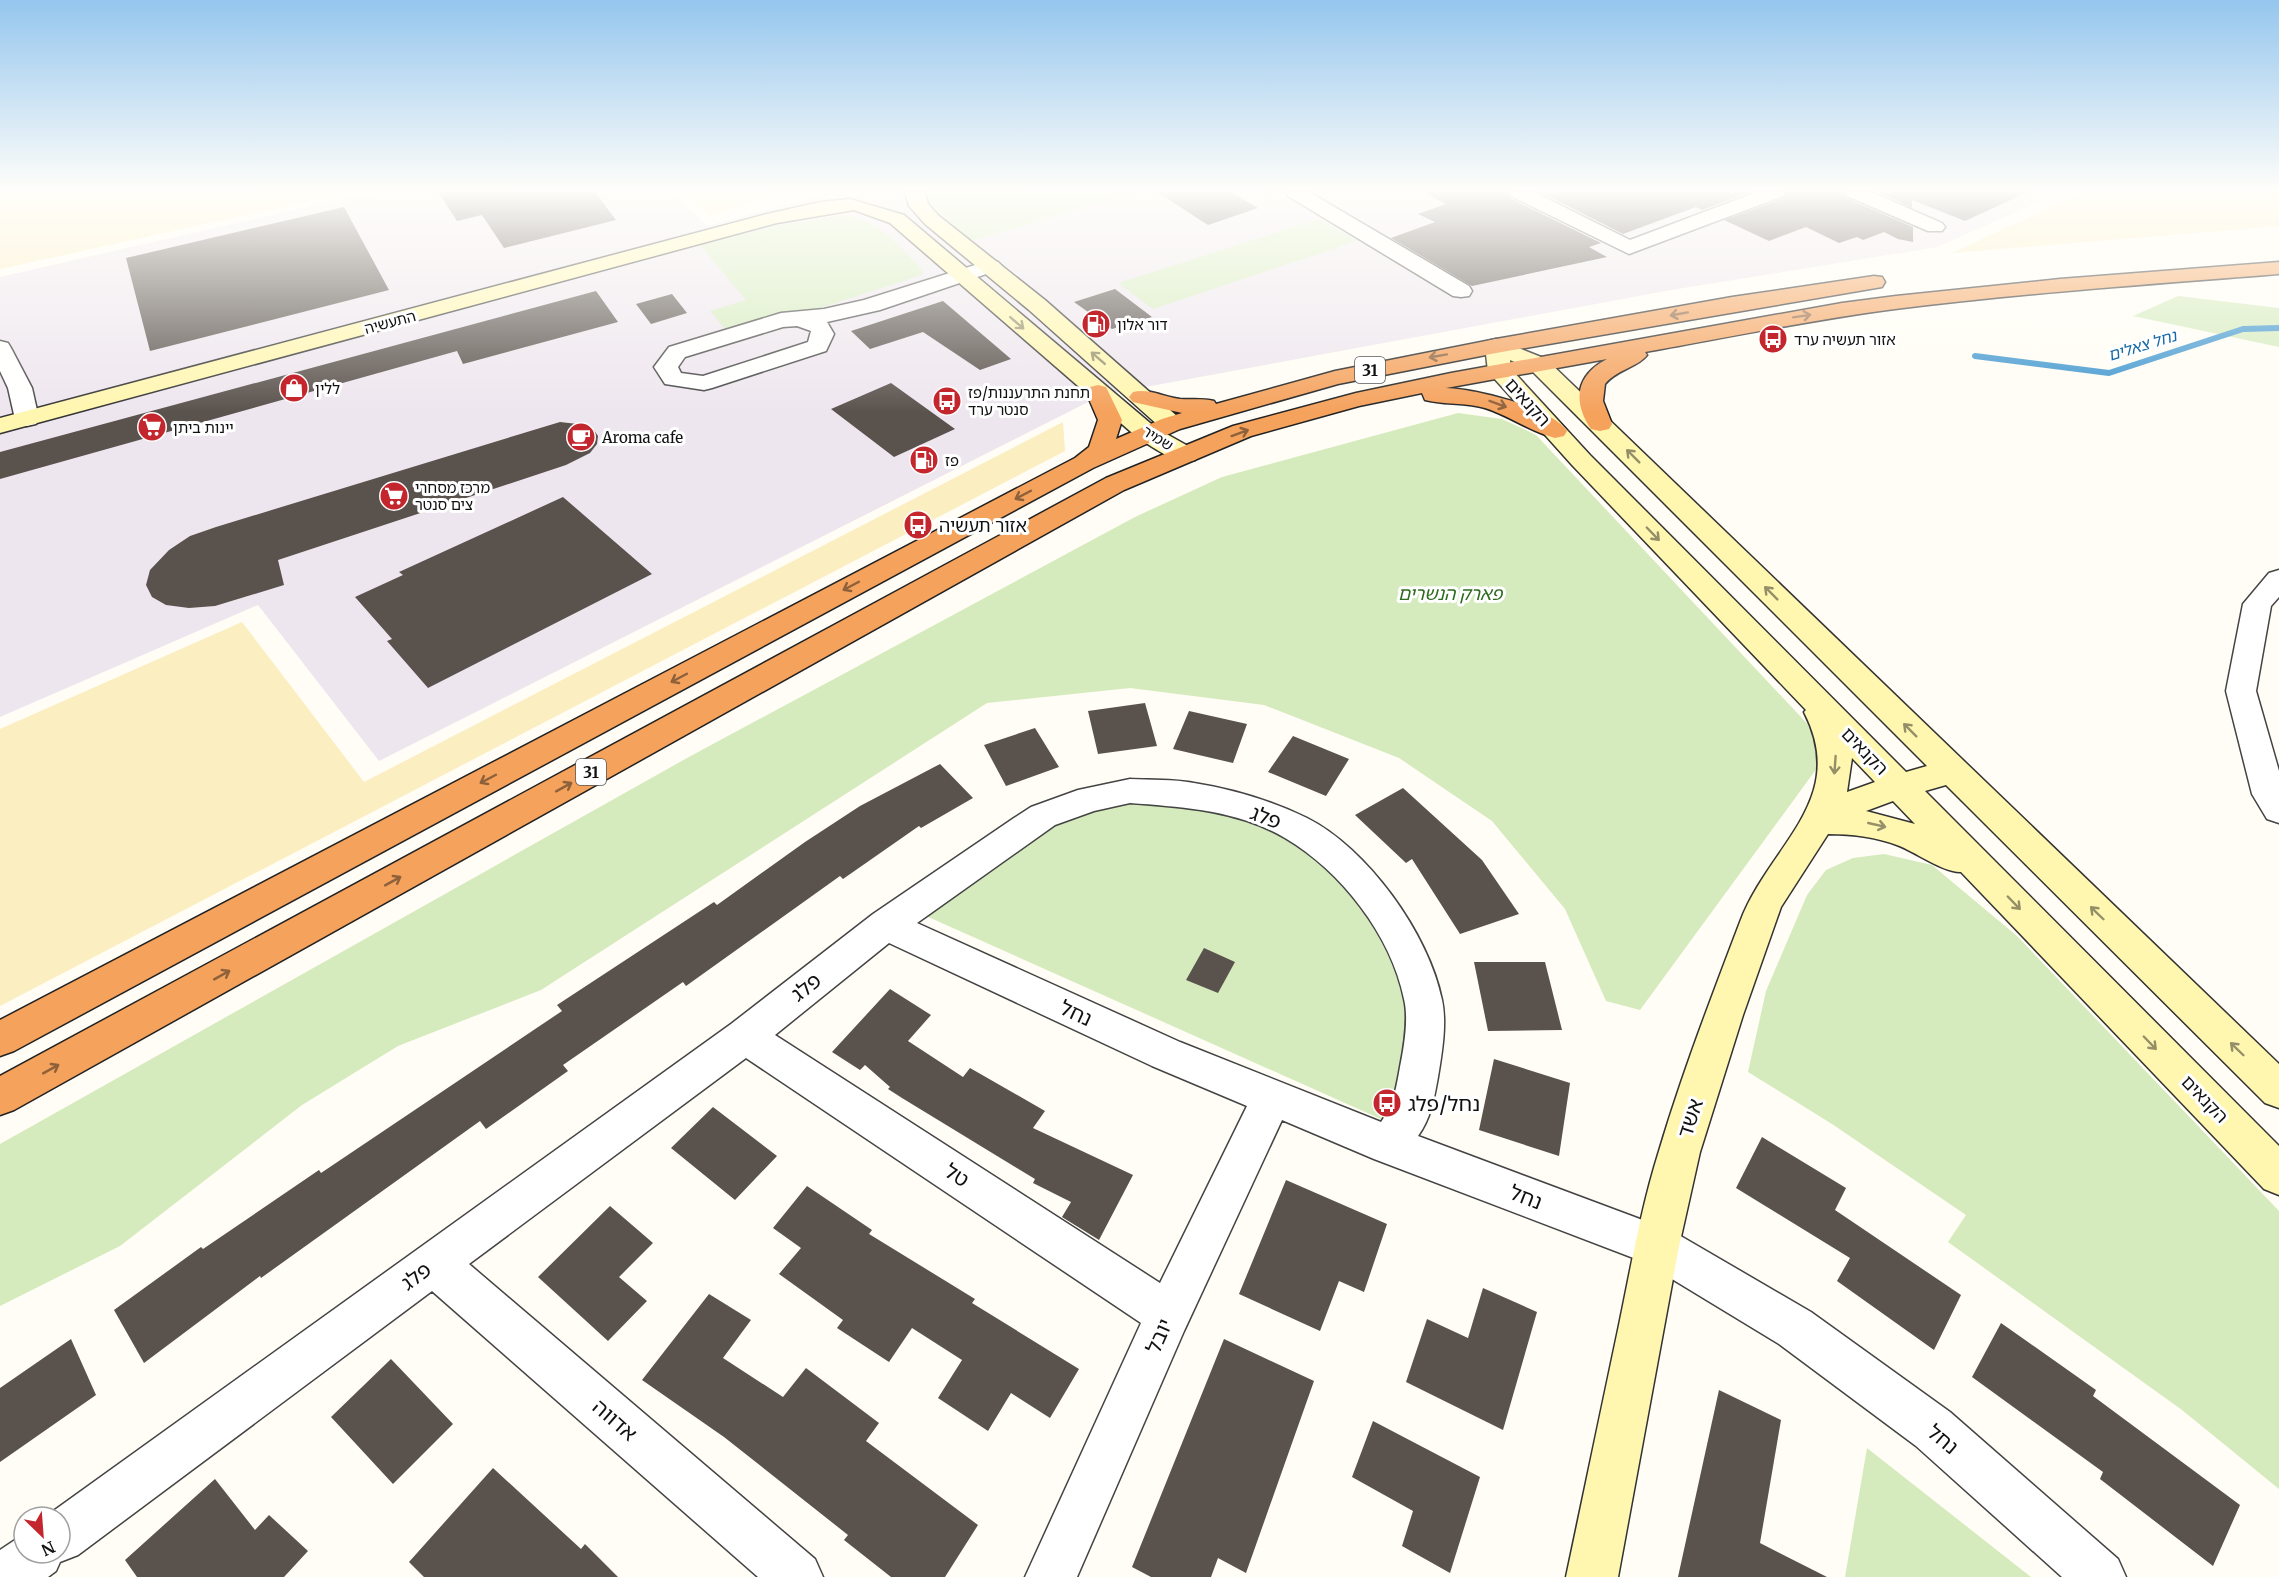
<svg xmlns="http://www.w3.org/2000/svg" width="2279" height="1577" font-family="Merriweather,'Noto Sans Hebrew',serif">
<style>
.industrial{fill:#eee6ef}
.green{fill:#d5ebbd}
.sand{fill:#fbeec1}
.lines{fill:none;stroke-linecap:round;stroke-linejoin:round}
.stream{stroke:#3f96cf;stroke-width:6}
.building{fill:#5a524d}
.street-casing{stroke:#444;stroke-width:3}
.secondary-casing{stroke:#333;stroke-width:3}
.highway-casing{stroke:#222;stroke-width:3}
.street{fill:#fff;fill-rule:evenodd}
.secondary{fill:#fff6b0;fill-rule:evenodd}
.highway{fill:#f5a25d;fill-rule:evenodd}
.oneway{stroke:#8e613b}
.oneway2{stroke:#948f68}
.labels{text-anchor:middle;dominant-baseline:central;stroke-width:6;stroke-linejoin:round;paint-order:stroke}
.far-street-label{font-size:15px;fill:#111;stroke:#fff}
.far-poi-label{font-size:15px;fill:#111;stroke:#fff;text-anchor:start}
.far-water-label{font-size:16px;font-style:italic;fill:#1768a6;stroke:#fff}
.shield{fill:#fff;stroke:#585858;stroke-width:1.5}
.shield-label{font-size:16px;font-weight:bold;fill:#111}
.street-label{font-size:18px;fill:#111;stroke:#fff}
.poi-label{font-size:18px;fill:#111;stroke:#fff;text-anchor:start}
.park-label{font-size:18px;font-style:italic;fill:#2f6b1f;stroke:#fff}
.near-street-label{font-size:21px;fill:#111;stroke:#fff}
.near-poi-label{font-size:21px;fill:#111;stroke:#fff;text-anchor:start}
</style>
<rect width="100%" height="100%" fill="#fffdf5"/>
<!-- industrial -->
<path class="industrial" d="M373,192h300l34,34 129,-34h1225l-124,55 -266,43 -569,105 -723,366 -121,-156 -258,112v-440z"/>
<!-- green -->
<path class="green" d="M925,192h213l-167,49 -44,-40z
M842,215c34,2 54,28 77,51l4,5 -1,4 -105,34 -90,22 -17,-20 36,-11 -46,-55 78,-20z
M1319,219l38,22 -204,68 -35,-26z
M2178,296l101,12v39l-146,-31z
M1458,413l44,6 34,16 295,314 -191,261 -34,-9 -41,-92 -73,-88 -93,-63 -135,-53 -134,-17 -143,15 -446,287 -143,56 -96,59 -182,141 -120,60v-162l687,-386 448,-241 87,-40z
M1131,804c20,1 40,0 60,3 31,5 66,17 95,32 53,27 109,102 118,161 5,35 -6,90 -21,120l-457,-204 126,-89 44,-16z
M1884,854l48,11 85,71 262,275v278l-97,-79 -234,-168 18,-27 -134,-91 -84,-52 18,-81 41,-96 19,-25 27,-12z
M1867,1448l164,129h-186z"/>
<!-- sand -->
<path class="sand" d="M0,192h352l-352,77z
M684,192h101l-75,24z
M2083,192h196v34l-327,27z
M1063,422l2,29 -1065,555v-277l242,-107 122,160z"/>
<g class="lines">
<!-- stream -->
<path class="stream" d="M1975,356l134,17 134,-44 36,-1"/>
</g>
<!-- building -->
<path class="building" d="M438,192h157l21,28 -112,28 -22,-33 -25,6z
M1157,192h74l27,16 -50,17z
M1424,192h83l3,6 91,45 -12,4 18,10 -135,29 -81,-48 44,-16 -17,-8 28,-10z
M1540,192h210l-48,18 -6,-3 -73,27z
M1787,192h56l3,6 67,29v15l-15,-3 -14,-7 -21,8 -6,-3 -18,6 -33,-16 -37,14 -45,-21 60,-22z
M1878,192h150l-63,29 -53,-21v8z
M344,207l45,83 -239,61 -24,-93z
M1115,289l37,28 -40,12 -38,-27z
M596,291l22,31 -155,42 -6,-13 -457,128v-27z
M672,294l15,19 -36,11 -15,-20z
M943,301l68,58 -31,11 -57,-38 -53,17 -19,-18z
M891,383l64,46 -61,28 -63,-48z
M560,422l26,3 8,5 4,6 -1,8 -7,9 -24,12 -288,95 6,25 -69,21 -26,2 -23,-3 -14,-8 -6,-12 4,-15 19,-20 21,-14 26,-9z
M563,497l89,77 -224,114 -41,-47 5,-2 -37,-42 48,-22 -4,-3z
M1145,703l12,43 -59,8 -10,-43z
M1189,711l58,13 -14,39 -60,-14z
M1035,728l24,39 -53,19 -22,-41z
M1293,736l56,23 -23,37 -58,-24z
M940,764l33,34 -52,30 -2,-2 -76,53 -3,-3 -154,110 -3,-4 -120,83 5,6 -82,58 -6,-8 -219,157 -1,-2 -116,87 -30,-53 87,-63 2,2 116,-79 2,3 241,-162 -5,-6 157,-103 3,3 88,-63 55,-36z
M1403,788l79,72 37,54 -59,20 -48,-75 -6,4 -51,-48z
M1204,948l31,14 -17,31 -32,-13z
M1474,962h71l17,68 -74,1z
M890,989l41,26 -23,26 55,36 7,-9 75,43 -12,17 100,47 -34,65 -37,-23 9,-15 -38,-19 2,-4 -133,-81 -14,-9 2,-2 -25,-22 -5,5 -28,-18z
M1494,1059l76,24 -11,73 -80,-26z
M713,1107l64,49 -42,44 -64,-52z
M1762,1137l84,51 -11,22 126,85 -27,55 -97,-69 13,-23 -114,-70z
M1286,1180l101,44 -23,68 -25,-11 -19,50 -81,-37z
M807,1186l65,44 -3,4 106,65 -3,4 107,66 -29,49 -39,-25 -23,38 -50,-33 24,-38 -50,-32 -23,34 -52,-34 6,-8 -64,-46 22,-26 -28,-20z
M610,1206l43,37 -34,34 28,24 -39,40 -70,-64z
M1483,1288l54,24 -34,118 -97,-48 21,-63 41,19z
M709,1294l42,26 -28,38 60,39 23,-29 73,55 -13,18 112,84 -33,52h-54l-47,-37 4,-5 -124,-98 -82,-57z
M2001,1323l95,67 -3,6 147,109 -27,61 -113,-87 3,-7 -131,-95z
M71,1339l25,56 -96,67v-74z
M1224,1339l90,42 -68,192 -28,-15 -7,19h-60l-19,-10z
M391,1359l62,65 -60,60 -62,-67z
M1719,1390l62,30 -21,123 67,34h-149z
M1373,1421l107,56 -30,96 -48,-27 11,-35 -61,-34z
M493,1468l88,81 4,-5 33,33h-194l-15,-15z
M215,1479l40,51 14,-15 39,36 -24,26h-147l-12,-17z"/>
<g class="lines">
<!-- street casing -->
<g class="street-casing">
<path id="street" d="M1286,192h23l160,94 3,5 -3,5 -8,1 -8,-1 -165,-100z
M1509,192h25l96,48 127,-48h28l-2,4 -154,58 -118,-58z
M1845,192h26l71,31 3,4 -3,4h-14l-81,-35z
M991,260l7,2 4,4 -4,4 -118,40 -53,12 7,12 -8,17 -114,37 -8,2 -39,-6 -11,-17 15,-20 112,-34 43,-4 40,-9zM797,326l14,5 -3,11 -105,34 -22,-3 -3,-6 7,-10 98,-30z
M0,341l8,2 3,5 21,40 7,31 -3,5 -9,2 -9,-2 -3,-5 -7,-31 -8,-17z
M2279,570v27l-8,9 -15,85 23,80v52l-12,-4 -15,-25 -26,-103 17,-87 26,-31z
M1130,779c21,1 43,0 64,4 38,6 78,18 113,35 60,30 122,116 135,182 5,23 0,53 -4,77 -4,22 -7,41 -20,59l254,95 139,81 139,100 168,147 8,18h-64l-146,-131 -137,-102 -135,-82 -270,-103 -92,-39 -98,211 -107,246h-52l116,-254 -395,-265 -277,206 346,295 8,18h-65l-326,-286 -354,264 -18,7 -4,9 -8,6h-48v-27l24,-16v19h36v-36h-15l686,-493 142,-110 141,-96 17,-11 47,-17zM1130,803c52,4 108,7 155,35 56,33 106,97 119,161 5,20 0,48 -4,68 -4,22 -6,37 -19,55l-201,-80 -263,-119 138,-98 39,-14zM889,943l263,123 95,40 -87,177 -385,-248z"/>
</g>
<!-- secondary casing -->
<g class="secondary-casing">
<path id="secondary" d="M905,192h20l3,12 11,12 106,84 133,117 3,5 -3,5 -9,2 -9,-2 -131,-117 -104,-86 -16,-18z
M850,199l54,16 252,213 39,22 4,5 -4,5c-20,5 -40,-12 -57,-22l-248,-215 -36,-13 -77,13 -777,210v-15l767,-204 54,-12z
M1496,339l50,20 733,705v44l-14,-5 -319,-318 -21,6 354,355v49l-15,-6 -303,-317c-17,1 -47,-21 -64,-27 -21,-8 -46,-11 -69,-11l-47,73 -38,108 -43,137 -21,94 -61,331h-52c18,-84 35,-168 53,-252 12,-58 22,-117 40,-174 23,-77 52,-153 81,-229 28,-76 110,-121 64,-210l2,-2 -234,-245 -80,-89 -4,-5 -3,-25 3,-5zM1510,360l20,9 397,397 -21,6 -316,-317 -79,-86zM1852,758l23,24 -28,10zM1893,801l22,23 -49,-13z"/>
</g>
<!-- highway casing -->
<g class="highway-casing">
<path id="highway" d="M2279,262v12c-128,10 -257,19 -384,35 -84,11 -167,28 -250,43l2,3c-9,12 -31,15 -42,29l-2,17 9,23 -3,5 -9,2 -9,-2c-19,-28 -15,-54 16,-70l-161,29c29,1 105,19 121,43l-3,5 -9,2c-24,-6 -45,-22 -70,-30 -20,-6 -41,-3 -60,-8l-3,-7 -63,13 -108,30 -127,54 -1110,620 -14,5v-39l1106,-598 127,-52 123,-33 95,-20 391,-70 54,-7 164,-17z
M1874,276l8,1 3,5 -3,5 -386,66 -158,31 -158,45 -87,39 -1079,583 -14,5v-36l1075,-562 14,-11 9,-27 -12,-28 4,-5 8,-2 8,2 16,33 -6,19 46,-20 20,-6 -49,-11 -4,-5 4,-5c15,-4 31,5 47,7 11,1 22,-1 34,2l2,3 119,-33 161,-32 236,-42z"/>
</g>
<!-- street -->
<use href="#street" class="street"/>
<!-- secondary -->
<use href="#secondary" class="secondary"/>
<!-- highway -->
<use href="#highway" class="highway"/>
</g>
<!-- one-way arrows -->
<defs><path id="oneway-shaft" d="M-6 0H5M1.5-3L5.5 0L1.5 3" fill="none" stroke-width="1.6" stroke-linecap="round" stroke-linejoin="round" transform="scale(1.5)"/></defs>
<g class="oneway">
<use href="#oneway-shaft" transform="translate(1679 314) rotate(170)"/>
<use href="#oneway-shaft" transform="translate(1802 316) rotate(-9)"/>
<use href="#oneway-shaft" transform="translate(1438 356) rotate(170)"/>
<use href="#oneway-shaft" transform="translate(1498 404) rotate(20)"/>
<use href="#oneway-shaft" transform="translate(1240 433) rotate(-20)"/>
<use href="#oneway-shaft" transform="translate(1023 495) rotate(152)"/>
<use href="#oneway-shaft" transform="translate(851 586) rotate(152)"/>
<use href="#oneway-shaft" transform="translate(679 678) rotate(152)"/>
<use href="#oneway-shaft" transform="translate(488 779) rotate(152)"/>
<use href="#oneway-shaft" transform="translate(564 787) rotate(-29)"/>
<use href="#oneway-shaft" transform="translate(393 881) rotate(-29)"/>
<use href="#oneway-shaft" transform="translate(222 975) rotate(-29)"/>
<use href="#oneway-shaft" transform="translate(51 1069) rotate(-29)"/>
</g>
<g class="oneway2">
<use href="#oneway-shaft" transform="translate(1017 323) rotate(41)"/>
<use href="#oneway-shaft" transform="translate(1098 358) rotate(-139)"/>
<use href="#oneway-shaft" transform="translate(1633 456) rotate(-135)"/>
<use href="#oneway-shaft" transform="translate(1653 534) rotate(46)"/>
<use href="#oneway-shaft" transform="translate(1771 593) rotate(-135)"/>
<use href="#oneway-shaft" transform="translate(1910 730) rotate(-135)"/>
<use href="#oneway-shaft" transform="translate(1835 765) rotate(94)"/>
<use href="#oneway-shaft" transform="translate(1877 825) rotate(13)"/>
<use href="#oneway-shaft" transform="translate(2014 903) rotate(46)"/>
<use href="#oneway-shaft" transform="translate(2097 913) rotate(-136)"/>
<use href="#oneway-shaft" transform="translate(2150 1043) rotate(46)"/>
<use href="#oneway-shaft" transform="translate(2237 1049) rotate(-136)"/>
</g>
<!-- sky -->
<linearGradient id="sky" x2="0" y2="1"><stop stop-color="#95c6ee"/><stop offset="0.46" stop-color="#fffefa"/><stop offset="1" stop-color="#fffefa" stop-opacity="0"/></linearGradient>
<rect width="2279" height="413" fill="url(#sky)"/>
<!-- icons -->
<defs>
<g id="fuel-disc" transform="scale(1.5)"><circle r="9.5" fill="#c4262e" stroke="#fff"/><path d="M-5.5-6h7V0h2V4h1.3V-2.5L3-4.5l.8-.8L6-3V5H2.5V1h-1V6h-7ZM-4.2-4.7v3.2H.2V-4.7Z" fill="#fff"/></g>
<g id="bus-disc" transform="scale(1.5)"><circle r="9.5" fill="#c4262e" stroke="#fff"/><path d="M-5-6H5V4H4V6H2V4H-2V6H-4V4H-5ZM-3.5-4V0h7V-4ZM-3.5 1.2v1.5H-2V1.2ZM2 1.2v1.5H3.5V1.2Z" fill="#fff"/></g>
<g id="shop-disc" transform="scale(1.5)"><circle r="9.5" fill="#c4262e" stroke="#fff"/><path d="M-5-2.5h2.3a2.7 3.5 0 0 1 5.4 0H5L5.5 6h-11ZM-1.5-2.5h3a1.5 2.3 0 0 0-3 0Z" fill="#fff"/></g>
<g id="supermarket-disc" transform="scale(1.5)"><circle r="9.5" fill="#c4262e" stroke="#fff"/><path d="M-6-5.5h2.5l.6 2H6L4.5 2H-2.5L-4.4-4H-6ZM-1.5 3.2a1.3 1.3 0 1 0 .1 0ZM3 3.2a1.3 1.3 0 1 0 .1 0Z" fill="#fff"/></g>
<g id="cafe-disc" transform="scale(1.5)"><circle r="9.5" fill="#c4262e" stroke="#fff"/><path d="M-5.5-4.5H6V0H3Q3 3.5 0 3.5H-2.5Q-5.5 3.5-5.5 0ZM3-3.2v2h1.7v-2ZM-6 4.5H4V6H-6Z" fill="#fff"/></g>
</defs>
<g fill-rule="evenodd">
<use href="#fuel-disc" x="1096" y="324"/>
<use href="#bus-disc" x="1773" y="339"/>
<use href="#shop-disc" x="294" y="388"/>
<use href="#bus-disc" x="947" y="401"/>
<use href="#supermarket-disc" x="152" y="427"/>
<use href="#cafe-disc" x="581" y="437"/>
<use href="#fuel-disc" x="924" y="460"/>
<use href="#supermarket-disc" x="394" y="496"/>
<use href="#bus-disc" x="918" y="525"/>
<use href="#bus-disc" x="1387" y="1103"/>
</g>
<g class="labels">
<!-- far-street labels -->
<g class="far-street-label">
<text transform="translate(390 322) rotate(-15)">התעשיה</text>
<text transform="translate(1158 438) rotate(32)">שמיר</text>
</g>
<!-- far-poi labels -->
<g class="far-poi-label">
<text x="1117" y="324">דור אלון</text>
<text x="1794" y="339">אזור תעשיה ערד</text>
<text x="315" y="388">ללין</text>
<text x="968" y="392">תחנת התרעננות/פז<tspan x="968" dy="17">סנטר ערד</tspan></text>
<text x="173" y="427">יינות ביתן</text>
<text x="602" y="437">Aroma cafe</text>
<text x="945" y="460">פז</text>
<text x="415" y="487">מרכז מסחרי<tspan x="415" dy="17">צים סנטר</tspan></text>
</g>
<!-- far-water labels -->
<g class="far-water-label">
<text transform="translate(2142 345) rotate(-17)">נחל צאלים</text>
</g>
<!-- shield labels -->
<g class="shield">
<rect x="1355" y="357" width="30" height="26" rx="4.5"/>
<rect x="576" y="759" width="30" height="26" rx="4.5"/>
</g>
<g class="shield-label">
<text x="1370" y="370">31</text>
<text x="591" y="772">31</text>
</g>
<!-- street labels -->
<g class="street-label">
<text transform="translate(1528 402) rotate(48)">הקנאים</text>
<text transform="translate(1865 751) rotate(46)">הקנאים</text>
<text transform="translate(2205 1099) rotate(46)">הקנאים</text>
</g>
<!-- poi labels -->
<g class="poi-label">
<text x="939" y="525">אזור תעשיה</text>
</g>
<!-- park labels -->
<g class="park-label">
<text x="1450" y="593">פארק הנשרים</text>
</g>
<!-- near-street labels -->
<g class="near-street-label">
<text transform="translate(1266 817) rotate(21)">פלג</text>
<text transform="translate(806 987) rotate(-38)">פלג</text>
<text transform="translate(1076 1013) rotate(25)">נחל</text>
<text transform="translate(1690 1118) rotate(-72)">אשד</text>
<text transform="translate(957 1175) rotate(33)">טל</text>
<text transform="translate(1526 1197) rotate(21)">נחל</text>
<text transform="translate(416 1276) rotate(-36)">פלג</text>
<text transform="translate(1159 1336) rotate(-66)">יובל</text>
<text transform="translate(615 1420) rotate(41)">אדווה</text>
<text transform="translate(1943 1439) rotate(40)">נחל</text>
</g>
<!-- near-poi labels -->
<g class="near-poi-label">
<text x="1408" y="1103">נחל/פלג</text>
</g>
</g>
<!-- north arrow -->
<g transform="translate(42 1535) rotate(155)"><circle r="28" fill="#ffffff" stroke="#a0a0a0" stroke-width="1.5"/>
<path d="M0-4.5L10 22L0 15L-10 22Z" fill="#c4262e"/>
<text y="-9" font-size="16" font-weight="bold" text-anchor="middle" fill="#111111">N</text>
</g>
</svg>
